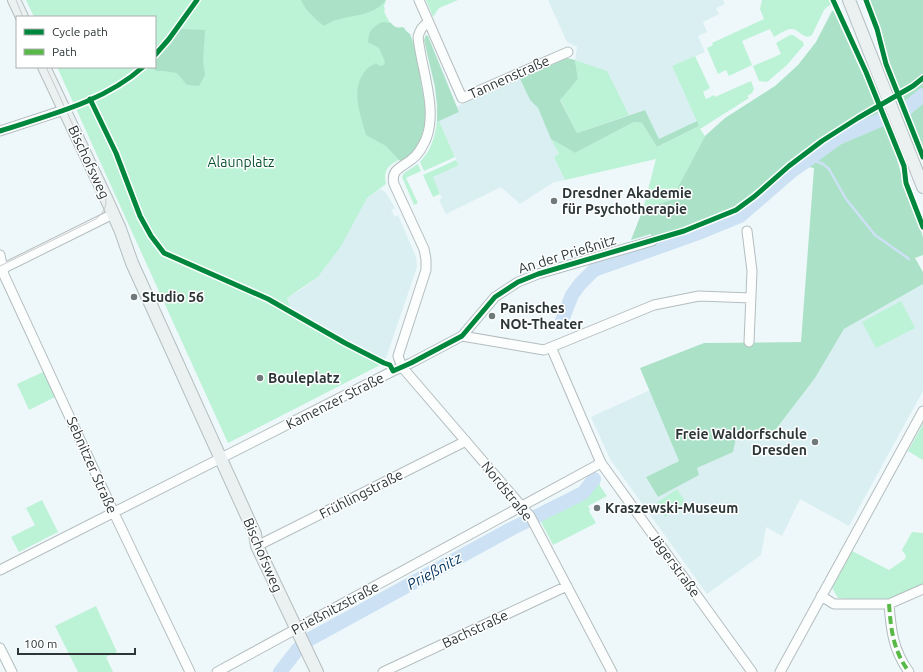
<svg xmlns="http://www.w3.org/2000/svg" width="923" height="672" font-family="Ubuntu,sans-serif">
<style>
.built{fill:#daeff2}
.green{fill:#bcf2d6}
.forest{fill:#abe2c7}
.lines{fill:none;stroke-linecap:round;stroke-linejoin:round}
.stream{stroke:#cce1f4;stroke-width:2.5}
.river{stroke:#cce1f4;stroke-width:14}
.street-casing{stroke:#b4bdbf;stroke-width:11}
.secondary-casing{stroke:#b4bdbf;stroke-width:14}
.street{stroke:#fcfefe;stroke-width:9}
.secondary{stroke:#ebf0f0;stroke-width:12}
.tram{stroke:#c8caca;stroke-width:1}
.quiet{stroke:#58b947;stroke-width:4;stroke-dasharray:8 4;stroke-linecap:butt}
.cycleway-casing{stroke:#fff;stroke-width:8}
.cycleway{stroke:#00873e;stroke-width:5}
.poi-dot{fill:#717a7b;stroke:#fff;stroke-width:1.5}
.labels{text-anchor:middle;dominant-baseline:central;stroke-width:3;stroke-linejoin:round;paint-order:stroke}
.street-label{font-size:14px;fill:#2d3637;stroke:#fff}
.park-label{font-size:14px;fill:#0c5333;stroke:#fff}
.poi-label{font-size:14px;font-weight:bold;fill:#2d3637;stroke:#fff;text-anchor:start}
.water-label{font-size:15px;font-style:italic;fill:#04355e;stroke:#fff}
</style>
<rect width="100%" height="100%" fill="#eef8fa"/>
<!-- built -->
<path class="built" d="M548,0h175l2,4 -9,4 3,6 -16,8 4,10 -9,4 7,16 -33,14 25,55 -38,19 -14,-30 -16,5 -22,-43 -32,-12 2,-13 -10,-5z
M520,79l10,21 8,8 21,47 -5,2 11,23 -11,2 -34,22 -19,-17 -55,27 -7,-14 3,-2 -10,-21 27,-12 -20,-44 20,-9 -2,-5 7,-5z
M380,189l6,4 9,15 -4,2 4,7 3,-2 18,42 1,10 -32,94 -94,-52 -4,-11 15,-9 16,-12 9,-12 40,-67z
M923,284v107l-74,135 -49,-27 -18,37 -16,-9 -5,28 -54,39 -97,-135 -19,-42 59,-27 29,71 -33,16 12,20 39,-29 35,-16 4,-14 37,-5 42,-55 29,-49z"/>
<!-- green -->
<path class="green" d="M26,0h360l-2,6 1,4 -1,1c3,7 8,20 19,16l4,5 3,2 4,9 11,65c0,11 -1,24 -7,34 -2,3 -5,7 -8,10 -12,11 -29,11 -24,32l-19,14 -26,48 -23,31 -31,21 4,11 94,52 -1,2 -156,80 -171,-376h98v-50h-121z
M426,0h32l-19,8 -6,9z
M762,0h69l1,4 -5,3 -3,3 -12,25c-8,6 -13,-6 -20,-6 -6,0 -13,5 -18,8l-4,-8 -28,12 10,24 -23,11 -3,-6 -8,4 -11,-26 6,-3 -1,-2 52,-24 -4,-10z
M790,35h3l10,7 1,3 -17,20 -20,17 -8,-1 -6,-15 28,-12 -5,-11z
M695,56l15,32 -7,4 3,7 8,-4 1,2 36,-16 3,8 -2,4 -5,3 2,2 -49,31 5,7 -34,64 -28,9 13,-50 -91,21 -11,-23 5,-3 -8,-15 24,14 59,-31 8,1 15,24 42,-21 -27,-60z
M575,60l32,11 22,44 -52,18 -17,-34 18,-20z
M439,121l16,36 -31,14 -4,-9c12,-14 14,-22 17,-40z
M456,160l3,5 -26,12 7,17 -7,3 -10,-22z
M418,164l3,7 -15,7 12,25 -4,2 -12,-28 2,-4z
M901,301l14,27 -39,20 -14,-26z
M43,372l12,25 -26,13 -12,-26z
M923,424v36l-15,-9z
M597,480h2l1,6 7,10 -19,10 2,4 -1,1 7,12 -43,22 -13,-25 46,-24z
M677,489l9,14 -21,14 -10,-13z
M42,500l16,32 -39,20 -8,-15 24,-12 -9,-17z
M912,532l11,1v51c-11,6 -22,12 -35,15 -16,3 -34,0 -50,-1l-6,-10 20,-37 37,19 16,-11 1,-3 -4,-6z
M96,606l21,46 -11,5 7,15h-35l-23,-46z"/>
<!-- forest -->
<path class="forest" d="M301,0h85c-12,16 -34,15 -50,20 -4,1 -8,4 -12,6 -9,-7 -18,-15 -23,-26z
M868,0h55v148l-26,11 7,25 19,53v18l-8,3 8,14v12l-79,45 -29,49 -42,55 -37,5 -3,14 -36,16 2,7 -41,22 -12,-20 33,-16 -39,-93 64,-25 97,-1 13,-174 -10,-2 -65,55 -85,31 -3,-18 -20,6 12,-31 28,-9 34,-64 20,-18 50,-32 23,-21 18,-23 16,-31h2l32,71 26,-10 -12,-42z
M382,22l9,1c3,4 7,6 12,4l4,5 3,2c5,14 7,28 10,42 1,11 4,21 5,31 2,20 -6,45 -23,56l-16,-17 -20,-11c-6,-21 -16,-47 0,-65 2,-3 7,-5 10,-7l2,2 3,1 3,-1 1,-3 -6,-14 -11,-6c1,-12 4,-14 14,-20z
M180,29l25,1 -2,32 2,13 -6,11 -12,-1 -10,-12 -14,-2h-7l-3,-4h2v-9z
M426,35l2,1 31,76 -22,10v-17l-2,-18 -11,-47z
M567,58l8,2 3,19 -18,21 17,33 68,-23 14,29 38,-18 2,5 -42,21 -15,-24 -8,-1 -59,31 -24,-14 -13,-31 -8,-8 -10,-21z"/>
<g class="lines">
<!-- stream -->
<path class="stream" d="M806,160l9,1 8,3 6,5 17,30 29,36 34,24"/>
<!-- river -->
<path class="river" d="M561,323l11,-28 8,-11 14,-14 102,-36 44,-18 52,-45 46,-33 68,-29 17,-14
M280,672l18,-23 12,-10 201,-110 72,-36 11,-14"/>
<!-- street casing -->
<g class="street-casing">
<path id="street" d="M419,0l43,98 106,-46
M428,23c-6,3 -8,7 -10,14 3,31 20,72 8,102 -4,8 -7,15 -14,20 -9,8 -22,10 -18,25l30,65 2,10v11l-28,86 4,11 128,149 82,156
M0,131l64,-21
M747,231l5,40 -3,71
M0,255l4,20 110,238 76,159
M0,270l113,-56
M462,336l82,14 110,-45 45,-9 52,2
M551,347l50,116 151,209
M257,546l209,-105
M0,570l393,-199 18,-8 51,-27 33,-39 23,-15 20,-8 114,-33
M821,596l13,8h55l34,-15
M889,604c2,26 4,46 20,68
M0,648l12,24
M217,672l384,-209
M383,672l184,-86
M780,672l143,-261"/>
</g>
<!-- secondary casing -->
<g class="secondary-casing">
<path id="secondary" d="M14,0l8,17
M849,0l74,187
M44,67l62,131 14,31 12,34 123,271 2,12 60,126"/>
</g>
<!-- street -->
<use href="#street" class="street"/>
<!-- secondary -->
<use href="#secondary" class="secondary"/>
<!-- tram -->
<path class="tram" d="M16,0l7,17
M0,266l96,-47c10,-8 12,-16 8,-27l-58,-125"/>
<!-- quiet -->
<path class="quiet" d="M889,604c2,26 4,46 20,68"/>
<!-- cycleway casing -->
<g class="cycleway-casing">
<path id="cycleway" d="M833,0l33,72 38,94 2,17 17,44
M866,0l11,29 9,35 37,93
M155,55l14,-16 28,-39
M90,99l26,54 24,63 11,20 13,17 104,46 77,44 39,20 6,2 3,6 18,-8 51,-27 33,-39 23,-15 20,-8 146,-43 52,-21 19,-14 34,-30 33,-25 36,-23 55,-32 10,-8
M0,131c49,-16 104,-29 143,-64"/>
</g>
<!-- cycleway -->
<use href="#cycleway" class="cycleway"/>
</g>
<!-- markers -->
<g class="poi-dot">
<circle cx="554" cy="201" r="4"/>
<circle cx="134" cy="297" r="4"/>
<circle cx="492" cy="316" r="4"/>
<circle cx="260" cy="378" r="4"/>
<circle cx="815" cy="442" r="4"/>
<circle cx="597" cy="508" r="4"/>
</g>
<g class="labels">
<!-- street labels -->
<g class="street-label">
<text transform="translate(509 77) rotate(-24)">Tannenstraße</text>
<text transform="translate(89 162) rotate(65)">Bischofsweg</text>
<text transform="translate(567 254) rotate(-17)">An der Prießnitz</text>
<text transform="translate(335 401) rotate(-27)">Kamenzer Straße</text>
<text transform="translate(92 465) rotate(66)">Sebnitzer Straße</text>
<text transform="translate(507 491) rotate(51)">Nordstraße</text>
<text transform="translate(361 494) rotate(-27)">Frühlingstraße</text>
<text transform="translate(263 555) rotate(67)">Bischofsweg</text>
<text transform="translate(675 565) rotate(54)">Jägerstraße</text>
<text transform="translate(335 608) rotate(-28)">Prießnitzstraße</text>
<text transform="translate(475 629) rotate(-25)">Bachstraße</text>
</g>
<!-- park labels -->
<g class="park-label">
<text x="241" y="162">Alaunplatz</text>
</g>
<!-- poi labels -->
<g class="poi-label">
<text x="562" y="193">Dresdner Akademie<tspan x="562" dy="16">für Psychotherapie</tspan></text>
<text x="142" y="297">Studio 56</text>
<text x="500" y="308">Panisches<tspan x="500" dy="16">NOt-Theater</tspan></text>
<text x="268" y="378">Bouleplatz</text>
<text x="807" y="434" text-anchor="end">Freie Waldorfschule<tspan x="807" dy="16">Dresden</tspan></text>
<text x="605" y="508">Kraszewski-Museum</text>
</g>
<!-- water labels -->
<g class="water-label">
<text transform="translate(434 571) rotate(-29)">Prießnitz</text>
</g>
</g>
<!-- legend -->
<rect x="16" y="16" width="140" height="52" fill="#ffffff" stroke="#abafaf"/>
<rect x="24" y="29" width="20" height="6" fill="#00873e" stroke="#abafaf"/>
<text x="52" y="36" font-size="12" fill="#2d3637">Cycle path</text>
<rect x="24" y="49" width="20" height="6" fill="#58b947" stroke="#abafaf"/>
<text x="52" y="56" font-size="12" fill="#2d3637">Path</text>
<!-- scale -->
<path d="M18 648v6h117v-6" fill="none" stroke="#2d3637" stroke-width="2"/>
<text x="24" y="648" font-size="12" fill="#2d3637" stroke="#ffffff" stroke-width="3" paint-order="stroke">100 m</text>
</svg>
